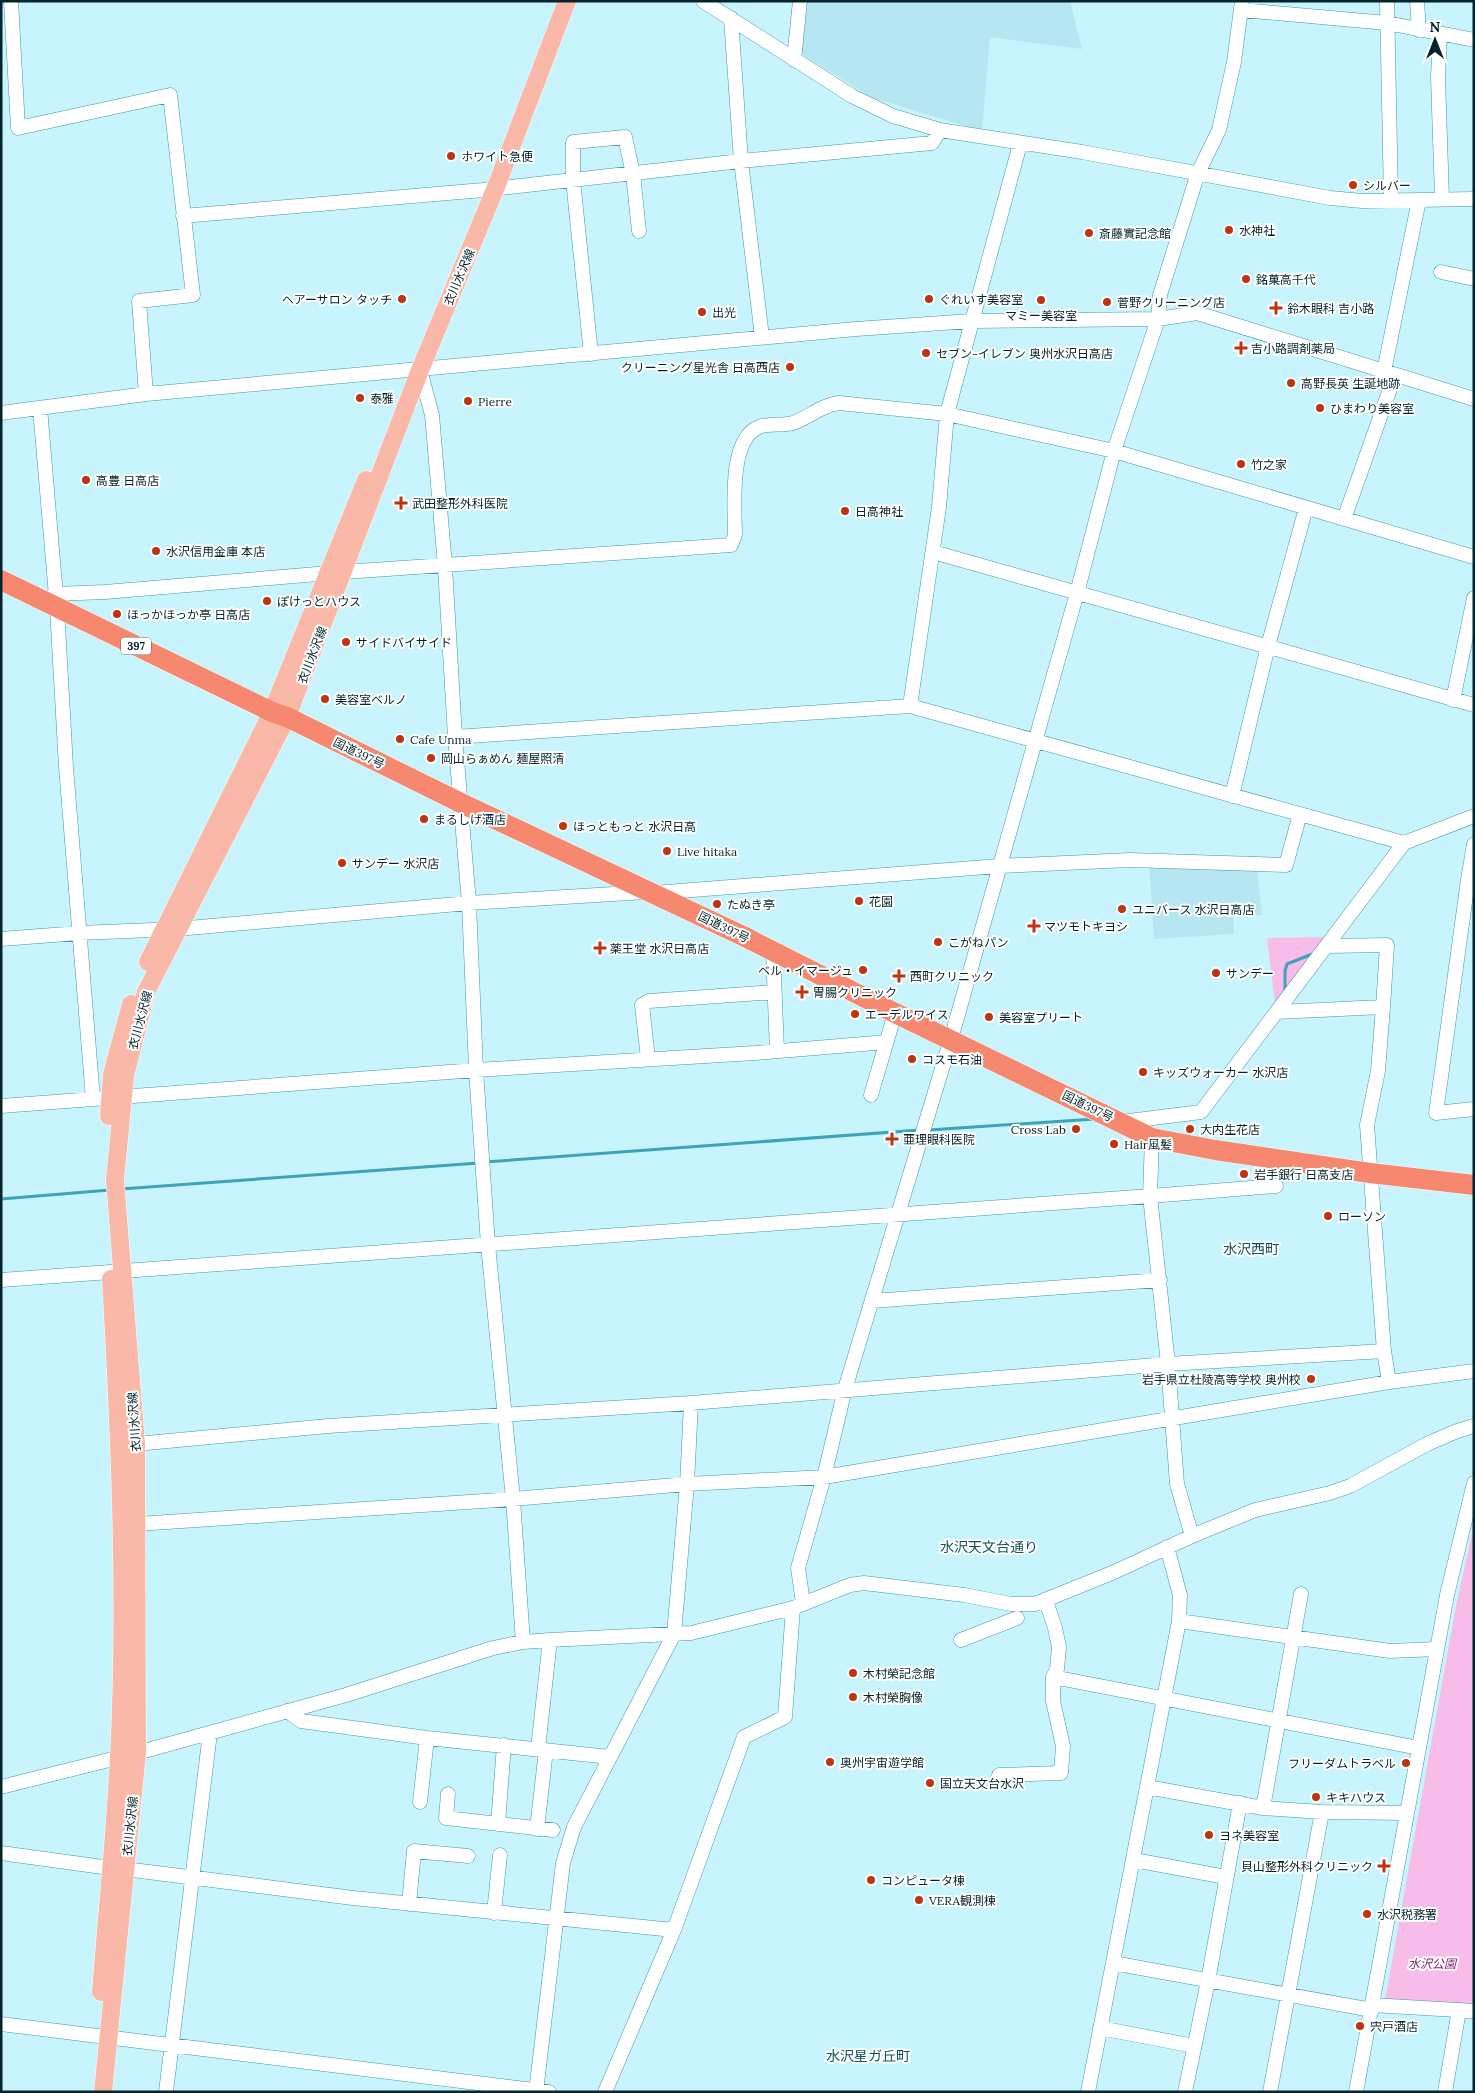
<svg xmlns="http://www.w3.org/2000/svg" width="1475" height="2093" font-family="Lora,'Noto Sans JP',serif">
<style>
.built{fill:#b6e6f2}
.green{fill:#f7bcea}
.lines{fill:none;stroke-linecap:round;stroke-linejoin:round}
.stream{stroke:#3ca3b9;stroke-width:3}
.minor-casing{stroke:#4994a5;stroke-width:15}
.major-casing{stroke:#fff;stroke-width:19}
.highway-casing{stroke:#fff;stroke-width:21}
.minor{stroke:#fff;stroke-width:14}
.major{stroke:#f9b8a8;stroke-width:18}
.highway{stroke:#f5886e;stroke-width:20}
.poi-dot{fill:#be3411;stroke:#fff;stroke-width:2}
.labels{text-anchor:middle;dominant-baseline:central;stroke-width:4;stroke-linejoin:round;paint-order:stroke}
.shield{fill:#fff;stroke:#4f666b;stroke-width:1}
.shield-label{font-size:11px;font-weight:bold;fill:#03242b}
.poi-label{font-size:12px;fill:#03242b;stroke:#fff;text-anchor:start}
.street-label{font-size:12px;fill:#03242b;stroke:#fff}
.park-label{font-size:12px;font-style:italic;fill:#7e2471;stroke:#fff}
.neighbourhood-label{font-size:14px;fill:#13505c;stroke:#fff}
</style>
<rect width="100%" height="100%" fill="#c8f4fe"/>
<!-- built -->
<path class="built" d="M805,1h265l12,48 -92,-12 -8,94 -109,-33 -72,-44z
M1149,863l108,5 5,47 -29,1 1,18 -80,5z"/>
<!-- green -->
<path class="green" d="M1326,937l-51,65 -8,-64z
M1474,1525v480l-89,-5 71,-394z"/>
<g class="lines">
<!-- stream -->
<path class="stream" d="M1285,992v-21l2,-7 28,-11
M929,1130l166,-11
M485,1162l435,-32
M121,1189l358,-26
M1,1199l109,-9"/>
<!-- minor casing -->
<g class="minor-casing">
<path id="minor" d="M11,1l7,127 152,-33 23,200 -54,6 7,93
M703,1l149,95 41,20 47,14 142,22 248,46 32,3 112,-2
M1387,1l4,198
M1417,1l2,29
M1241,10l146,13 87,17
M731,18l10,143 21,176
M1440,34l-2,43 4,122
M794,60l6,-59
M183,216l300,-26 258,-29 191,-18 8,-13
M1441,272l33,7
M591,354l-18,-174v-38l52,-5 8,37 6,57
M420,370l12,45 13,151 10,171 14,166 7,167 12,175 25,254 10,143
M1384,371l35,-171
M40,408l17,200 9,159 27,332
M1,413l145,-19 710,-65 115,-8 187,-2 39,-6 277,86
M1344,519l51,-144
M933,552l541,153
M344,572l387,-27 4,-10c0,-26 -7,-96 24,-108 10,-4 23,-1 34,-4 17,-6 28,-18 46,-20l108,11 167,37 360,106
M54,594l51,-2 224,-19
M1453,700l21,-102
M910,706l29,-199 8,-93 73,-270
M455,737l455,-31 494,137
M1232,796l36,-150 38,-138
M1468,880l6,-36
M1474,882l-6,-2 -32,233 38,-4
M654,893l345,-27 131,-6 156,5 14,-51
M1,939l78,-6 98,-4 292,-26 177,-11
M1327,946l60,-1 -4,62
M773,951l4,100
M1277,1012l106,-5 -5,64 -11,54 17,226 5,31
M648,1059l-6,-54 7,-4 125,-9
M871,1095l24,-82
M1,1106l475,-36 279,-17 132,-11
M1121,1122l80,-10 203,-269 70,-27
M1,1280l1149,-84 2,-58
M872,1301l288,-21
M136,1444l192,-18 363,-23 477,-39 216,-13
M137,1524l376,-25 174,-15 137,-7 565,-95 85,-11
M1192,1536l-15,-52 -9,-120 -18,-168 126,-10
M803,1603l-5,-35 26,-91 21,-88 106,-350 126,-446 37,-142 44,-132 2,-24 38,-122 21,-43 15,-68 8,-61
M1179,1621l211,30 47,-2
M961,1640l56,-22
M1053,1677l366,71
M287,1711l14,10 126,17 183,19
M538,1749l12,-109
M999,1775l62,-2 2,-27 -10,-45v-24l4,-8 2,-22 -4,-19 -9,-27
M1,1787l136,-34 209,-58 147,-47 30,-6 27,-2 141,-7 102,-25 57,-23 14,-2 100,12 47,9h24l77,-31 80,-37 63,-26 75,-17 20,-7 77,-42 30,-13 17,-5
M1147,1787l116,21 59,4 85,1
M448,1794l-2,24 107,12
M420,1802l7,-64
M1263,1808l38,-214
M498,1824l6,-79
M537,1829l9,-79
M1,1853l109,15
M1134,1860l92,17
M125,1869l228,29 321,32
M409,1904l5,-53 54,5
M494,1913l6,-58
M1113,1963l259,47
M1372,2005l102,6
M1,2024l548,68
M1100,2028l94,18
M166,2092l44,-359
M536,2092l27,-229 11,-36 100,-193 13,-150 4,-81
M605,2092l69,-162 70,-193 41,-20 8,-109
M1088,2092l91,-471 1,-26 -13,-48
M1185,2092l23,-111 32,-178
M1270,2092l52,-280
M1356,2092l91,-497 27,-112
M1445,2092l14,-82"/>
</g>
<!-- major casing -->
<g class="major-casing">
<path id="major" d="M148,962l124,-250 94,-232
M109,1116l3,-42 19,-70
M101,1992c6,-78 14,-156 18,-234 8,-160 1,-320 -8,-479
M103,2092l34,-339 -1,-309 -21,-264 10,-104 21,-84 141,-275 133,-347 76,-183 71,-186"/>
</g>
<!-- highway casing -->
<g class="highway-casing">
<path id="highway" d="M1,580l271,132 15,5 174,86 282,133 152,77 257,125 63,12 155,23 104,12"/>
</g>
<!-- minor -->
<use href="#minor" class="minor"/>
<!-- major -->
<use href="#major" class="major"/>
<!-- highway -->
<use href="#highway" class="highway"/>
</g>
<!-- markers -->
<g class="poi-dot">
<circle cx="451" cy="156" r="5"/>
<circle cx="1353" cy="185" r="5"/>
<circle cx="1229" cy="230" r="5"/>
<circle cx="1089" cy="233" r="5"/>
<circle cx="1246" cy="279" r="5"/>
<circle cx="402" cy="299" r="5"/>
<circle cx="929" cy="299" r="5"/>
<circle cx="1041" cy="300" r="5"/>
<circle cx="1107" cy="302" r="5"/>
<path d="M1273.5 300.5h5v5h5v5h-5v5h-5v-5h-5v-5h5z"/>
<circle cx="702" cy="312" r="5"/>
<path d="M1238.5 340.5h5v5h5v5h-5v5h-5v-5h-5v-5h5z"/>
<circle cx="926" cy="353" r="5"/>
<circle cx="790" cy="367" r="5"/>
<circle cx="1291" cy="383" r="5"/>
<circle cx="360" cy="398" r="5"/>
<circle cx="468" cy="401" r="5"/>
<circle cx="1320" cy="408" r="5"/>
<circle cx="1241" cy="464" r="5"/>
<circle cx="86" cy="480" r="5"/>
<path d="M398.5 495.5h5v5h5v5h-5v5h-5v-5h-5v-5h5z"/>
<circle cx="845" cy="511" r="5"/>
<circle cx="156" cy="551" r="5"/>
<circle cx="267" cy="601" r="5"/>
<circle cx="117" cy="614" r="5"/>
<circle cx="346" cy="642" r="5"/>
<circle cx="325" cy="699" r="5"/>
<circle cx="400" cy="739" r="5"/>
<circle cx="431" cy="758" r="5"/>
<circle cx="424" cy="819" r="5"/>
<circle cx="563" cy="826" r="5"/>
<circle cx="667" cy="851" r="5"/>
<circle cx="342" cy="863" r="5"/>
<circle cx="859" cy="901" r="5"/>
<circle cx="717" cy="904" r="5"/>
<circle cx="1122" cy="909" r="5"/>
<path d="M1031.5 918.5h5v5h5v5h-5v5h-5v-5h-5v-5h5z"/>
<circle cx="938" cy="942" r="5"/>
<path d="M597.5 940.5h5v5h5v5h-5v5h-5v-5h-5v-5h5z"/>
<circle cx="863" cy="970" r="5"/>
<circle cx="1216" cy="973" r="5"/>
<path d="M896.5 968.5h5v5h5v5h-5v5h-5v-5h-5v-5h5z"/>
<path d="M799.5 984.5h5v5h5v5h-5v5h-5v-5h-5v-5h5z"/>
<circle cx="855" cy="1014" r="5"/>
<circle cx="989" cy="1017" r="5"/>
<circle cx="912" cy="1059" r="5"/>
<circle cx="1143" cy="1072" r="5"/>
<circle cx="1076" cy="1129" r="5"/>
<circle cx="1190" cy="1129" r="5"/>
<path d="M889.5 1131.5h5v5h5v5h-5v5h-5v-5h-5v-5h5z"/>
<circle cx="1114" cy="1144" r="5"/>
<circle cx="1244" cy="1174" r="5"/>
<circle cx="1328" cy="1216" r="5"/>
<circle cx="1311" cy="1379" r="5"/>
<circle cx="853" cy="1673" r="5"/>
<circle cx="853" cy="1697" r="5"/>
<circle cx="830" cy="1762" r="5"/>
<circle cx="1406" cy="1763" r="5"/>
<circle cx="930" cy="1783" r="5"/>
<circle cx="1316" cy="1797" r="5"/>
<circle cx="1209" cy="1835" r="5"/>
<path d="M1381.5 1858.5h5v5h5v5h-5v5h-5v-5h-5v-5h5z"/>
<circle cx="871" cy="1880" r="5"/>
<circle cx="919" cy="1900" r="5"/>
<circle cx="1367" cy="1914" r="5"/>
<circle cx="1360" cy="2026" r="5"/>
</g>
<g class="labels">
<!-- shield labels -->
<rect class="shield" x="121" y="637.5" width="30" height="17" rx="4"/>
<g class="shield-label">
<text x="136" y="646">397</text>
</g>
<!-- poi labels -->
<g class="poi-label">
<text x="461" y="156">ホワイト急便</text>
<text x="1363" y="185">シルバー</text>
<text x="1239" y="230">水神社</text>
<text x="1099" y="233">斎藤實記念館</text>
<text x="1256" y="279">銘菓高千代</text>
<text x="392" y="299" text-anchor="end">ヘアーサロン タッチ</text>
<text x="939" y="299">ぐれいす美容室</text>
<text x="1117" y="302">菅野クリーニング店</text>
<text x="1287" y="308">鈴木眼科 吉小路</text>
<text x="712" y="312">出光</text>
<text x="1041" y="315" text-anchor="middle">マミー美容室</text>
<text x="1251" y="348">吉小路調剤薬局</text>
<text x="936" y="353">セブン-イレブン 奥州水沢日高店</text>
<text x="780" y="367" text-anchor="end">クリーニング星光舎 日高西店</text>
<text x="1301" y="383">高野長英 生誕地跡</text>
<text x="370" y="398">泰雅</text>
<text x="478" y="401">Pierre</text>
<text x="1330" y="408">ひまわり美容室</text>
<text x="1251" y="464">竹之家</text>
<text x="96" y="480">高豊 日高店</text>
<text x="412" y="503">武田整形外科医院</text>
<text x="855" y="511">日高神社</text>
<text x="166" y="551">水沢信用金庫 本店</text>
<text x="277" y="601">ぽけっとハウス</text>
<text x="127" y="614">ほっかほっか亭 日高店</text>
<text x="356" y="642">サイドバイサイド</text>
<text x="335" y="699">美容室ベルノ</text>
<text x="410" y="739">Cafe Unma</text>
<text x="441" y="758">岡山らぁめん 麺屋照清</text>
<text x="434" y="819">まるしげ酒店</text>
<text x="573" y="826">ほっともっと 水沢日高</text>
<text x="677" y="851">Live hitaka</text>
<text x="352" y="863">サンデー 水沢店</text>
<text x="869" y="901">花園</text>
<text x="727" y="904">たぬき亭</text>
<text x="1132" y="909">ユニバース 水沢日高店</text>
<text x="1044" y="926">マツモトキヨシ</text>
<text x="948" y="942">こがねパン</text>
<text x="610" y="948">薬王堂 水沢日高店</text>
<text x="853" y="970" text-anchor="end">ベル・イマージュ</text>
<text x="1226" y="973">サンデー</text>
<text x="910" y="976">西町クリニック</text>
<text x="813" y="992">胃腸クリニック</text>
<text x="865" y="1014">エーデルワイス</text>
<text x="999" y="1017">美容室プリート</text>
<text x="922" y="1059">コスモ石油</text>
<text x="1153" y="1072">キッズウォーカー 水沢店</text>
<text x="1066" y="1129" text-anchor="end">Cross Lab</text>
<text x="1200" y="1129">大内生花店</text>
<text x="903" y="1139">亜理眼科医院</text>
<text x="1124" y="1144">Hair風髪</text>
<text x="1254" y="1174">岩手銀行 日高支店</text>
<text x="1338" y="1216">ローソン</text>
<text x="1301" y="1379" text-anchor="end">岩手県立杜陵高等学校 奥州校</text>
<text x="863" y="1673">木村榮記念館</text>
<text x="863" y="1697">木村榮胸像</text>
<text x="840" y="1762">奥州宇宙遊学館</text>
<text x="1396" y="1763" text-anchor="end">フリーダムトラベル</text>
<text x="940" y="1783">国立天文台水沢</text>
<text x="1326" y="1797">キキハウス</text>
<text x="1219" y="1835">ヨネ美容室</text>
<text x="1373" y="1866" text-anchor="end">貝山整形外科クリニック</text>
<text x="881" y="1880">コンピュータ棟</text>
<text x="929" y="1900">VERA観測棟</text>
<text x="1377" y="1914">水沢税務署</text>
<text x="1370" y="2026">宍戸酒店</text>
</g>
<!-- street labels -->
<g class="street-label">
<text transform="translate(459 277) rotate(-67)">衣川水沢線</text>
<text transform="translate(312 655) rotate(-69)">衣川水沢線</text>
<text transform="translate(359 753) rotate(26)">国道397号</text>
<text transform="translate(724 927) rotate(26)">国道397号</text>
<text transform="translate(140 1020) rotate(-75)">衣川水沢線</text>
<text transform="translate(1088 1106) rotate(26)">国道397号</text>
<text transform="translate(134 1422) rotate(-94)">衣川水沢線</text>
<text transform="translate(130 1826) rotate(-84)">衣川水沢線</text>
</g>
<!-- park labels -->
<g class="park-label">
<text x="1432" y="1963">水沢公園</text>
</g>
<!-- neighbourhood labels -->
<g class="neighbourhood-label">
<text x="1251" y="1249">水沢西町</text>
<text x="989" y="1547">水沢天文台通り</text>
<text x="868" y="2056">水沢星ガ丘町</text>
</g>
</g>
<!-- border -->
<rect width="1475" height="2093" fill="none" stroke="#03242b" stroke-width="5"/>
<!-- north arrow -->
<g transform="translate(1435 40)" stroke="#ffffff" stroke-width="4" paint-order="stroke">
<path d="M0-4L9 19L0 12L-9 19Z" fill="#03242b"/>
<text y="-8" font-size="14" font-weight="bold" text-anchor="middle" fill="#03242b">N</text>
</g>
</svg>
